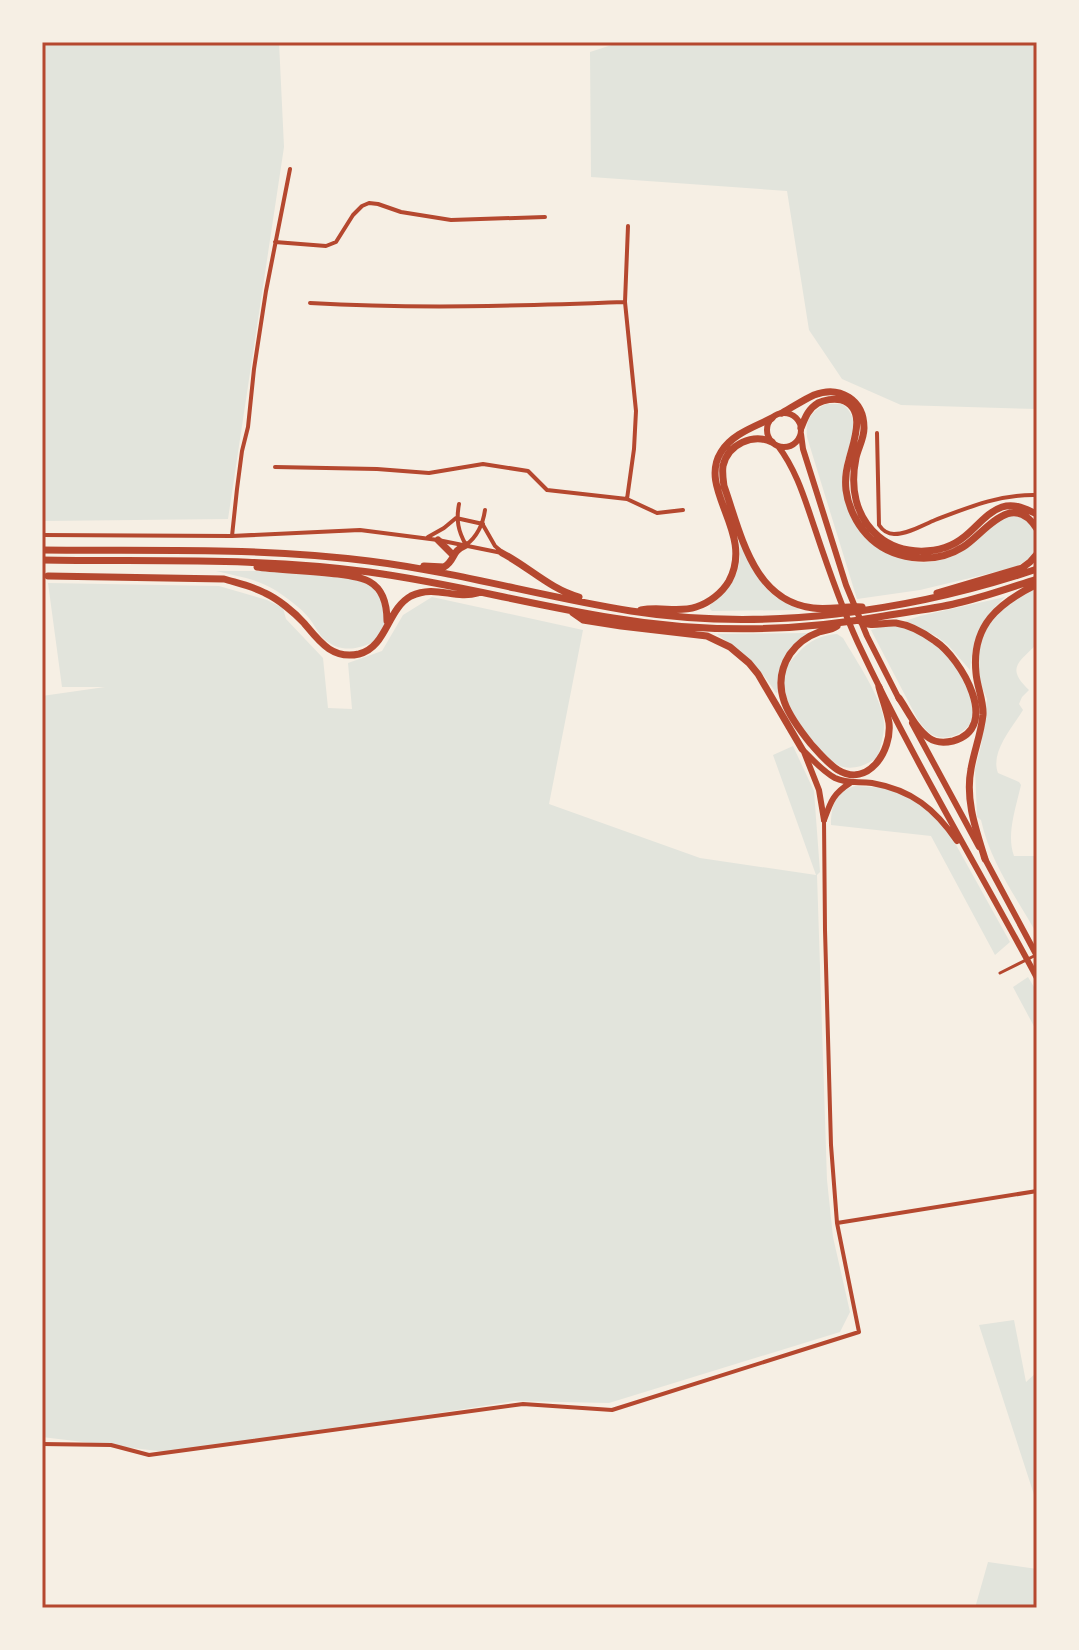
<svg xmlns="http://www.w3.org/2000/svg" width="1079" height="1650" font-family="'Asap Condensed',sans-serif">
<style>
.green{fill:#e2e4dc}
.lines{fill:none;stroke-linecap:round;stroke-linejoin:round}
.pedestrian{stroke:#b5482f;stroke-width:3}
.minor{stroke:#b5482f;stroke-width:4}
.tertiary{stroke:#b5482f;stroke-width:6}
.secondary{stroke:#b5482f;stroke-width:6}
.trunk{stroke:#b5482f;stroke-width:7}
.neatline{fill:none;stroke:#b5482f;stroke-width:3}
</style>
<rect width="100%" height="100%" fill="#f6efe4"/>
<!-- green -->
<path class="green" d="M42,42h237l5,105 -56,372 -186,2z
M621,42h416v367l-136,-4 -59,-26 -33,-49 -22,-139 -196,-14 -1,-125z
M826,404h16c24,17 3,45 1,68 0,10 7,39 12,48 3,6 40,33 48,38 16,9 44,3 59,-7 18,-11 43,-51 66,-29 21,21 5,38 -16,46l-92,22 -63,9 -50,-162c-2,-18 4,-25 19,-33z
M738,533c8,25 17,48 39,65 7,4 16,7 23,11l-5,1 -83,1 -2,-2v-4c18,-13 31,-30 30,-54 0,-6 -2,-12 -2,-18z
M216,571h48l97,7 16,10 10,29 -6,21c-19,11 -40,17 -58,0 -5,-5 -9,-14 -14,-20 -9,-11 -22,-20 -34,-28 -17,-11 -39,-14 -59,-19z
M48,583l171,3 48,14 16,8 3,11 37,39 5,50 24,1 -4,-46 34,-12 21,-36 29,-18 151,33 -34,174 151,54 116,17 -43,-120 20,-9 21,45 6,81 -3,3 10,305 6,57 17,75 -10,20 -231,71 -95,-2 -216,34 -132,17 -124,-15v-741l63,-9h-43z
M1037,587v57c-19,19 -31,24 -8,46l-7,7 -3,7 4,6c-11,18 -33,42 -25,63l21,9 2,3c-5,22 -15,50 -7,71h23v78c-21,-37 -47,-72 -56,-114l-4,-3 -2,-48 6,-23 6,-47 -7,-17 -2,-20 5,-32 18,-25z
M1005,597c-25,24 -31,39 -35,73l-22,-25 -12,-9 -31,-15 15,-5z
M893,623c11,5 25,8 35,14 17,9 50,57 47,77 -4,17 -28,30 -44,20 -5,-3 -9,-9 -13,-14l-47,-90z
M810,633c-22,23 -32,26 -32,59l-2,1c-17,-27 -34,-40 -59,-59z
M837,634l6,4c12,21 42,64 41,87 0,11 -4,22 -6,32 -10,7 -22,13 -35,10 -14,-5 -23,-17 -32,-28 -14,-17 -32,-43 -26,-67 2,-8 9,-14 14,-20 10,-11 22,-17 38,-18z
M855,786l31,2 18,7 24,15 22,24 60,108 -15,13 -64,-119 -100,-11c0,-19 4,-33 24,-39z
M1028,977l9,15v40l-24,-45z
M1014,1320l12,62 11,-10v132l-58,-179z
M988,1562l49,7v39h-62z"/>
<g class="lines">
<!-- pedestrian -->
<path class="pedestrian" d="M1000,973l34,-17"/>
<!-- minor -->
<path class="minor" d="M275,242l51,4 10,-4 17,-27 9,-9 7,-3 9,1 23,8 50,8 94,-3
M625,302l3,-76
M310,303c106,6 210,3 315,-1l11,109 -2,38 -7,50 30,14 26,-3
M877,433l2,92c4,6 8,9 15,9 14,0 29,-9 41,-14 34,-13 65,-26 102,-25
M275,467l102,2 52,4 54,-9 45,7 19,19 80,9
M459,504c-3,16 -1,27 7,41
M456,518l27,6
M483,525l12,21 6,5
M42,535l190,1 128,-6 78,10 64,13
M232,536l5,-47 5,-38 6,-24 6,-58 12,-78 24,-122
M428,537l16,-9 12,-10
M466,545c12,-9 17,-21 19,-35
M837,1223l200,-32
M42,1444l69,1 38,10 374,-51 89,6 247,-78 -22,-109 -6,-78 -6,-215 -1,-110"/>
<!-- tertiary -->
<path class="tertiary" d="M804,752l15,38 5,30"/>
<!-- secondary -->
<path class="secondary" d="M767 430a17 17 0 1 1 34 0a17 17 0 1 1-34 0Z
M801,434l2,15 43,136 21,51 32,63
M778,446c19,25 27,54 37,83 13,39 26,77 43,114 54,115 119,223 179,335
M912,723l67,124
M802,749c10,10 20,22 33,29 12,6 24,3 37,5 40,7 63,26 85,58
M824,820c7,-19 9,-26 26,-37
M984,857l53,99"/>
<!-- trunk -->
<path class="trunk" d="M782,413c11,-6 21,-13 32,-18 26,-10 50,5 50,33 0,11 -6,20 -8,30 -6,29 -1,58 22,78 23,20 63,20 86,1 12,-9 23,-25 38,-30 13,-4 23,2 35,7
M801,428c4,-10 7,-19 17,-25 6,-3 16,-5 23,-3 27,8 12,43 8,60 -3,10 -4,21 -3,30 2,16 10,33 21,45 23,25 66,31 96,12 22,-14 49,-58 74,-18
M772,442c-19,-9 -44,2 -49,24 -1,7 0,13 1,20 17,48 29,115 89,122 16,2 33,-2 49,-1
M438,540l15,15
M42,550c109,1 219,-3 327,11 88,11 174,36 262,50 135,21 277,1 406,-42
M502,553c27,14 48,36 77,44
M42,560c108,2 219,-3 327,12 82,11 162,33 244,46 89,15 182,14 271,-2 26,-5 52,-7 78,-14 25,-6 50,-15 75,-23
M424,566l20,1c12,-7 6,-15 22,-22
M257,567c25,4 95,4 113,15 14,8 17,23 17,39
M48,576l176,3c13,4 28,7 41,14 13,6 29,19 39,30 15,18 28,37 55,31 28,-7 28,-45 52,-58 25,-12 43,4 67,-3
M937,593l85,-25 8,-6 7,-8
M641,610c19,-4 37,3 55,-3 13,-4 26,-14 33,-26 26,-48 -32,-91 -8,-129 11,-18 33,-25 51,-34
M573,613l10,7 38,6 86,10 23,11 19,16 9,11 44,75
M860,621c11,7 23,1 36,2 14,2 28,10 39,18 26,17 67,87 18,100 -9,2 -17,2 -24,-3 -13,-9 -21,-27 -30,-40
M837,626c-6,4 -11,4 -18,6 -11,4 -22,12 -29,22 -22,34 0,64 21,90 8,9 16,19 27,26 30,18 54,-19 51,-47 -2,-12 -7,-25 -10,-36
M985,859c-9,-29 -20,-59 -14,-90 3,-18 10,-35 12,-54 1,-14 -6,-28 -7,-42 -5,-48 23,-70 61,-89"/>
</g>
<!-- border -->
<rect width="1079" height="1650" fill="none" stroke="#f6efe4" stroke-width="88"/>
<rect x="44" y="44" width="991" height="1562" class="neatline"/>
</svg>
